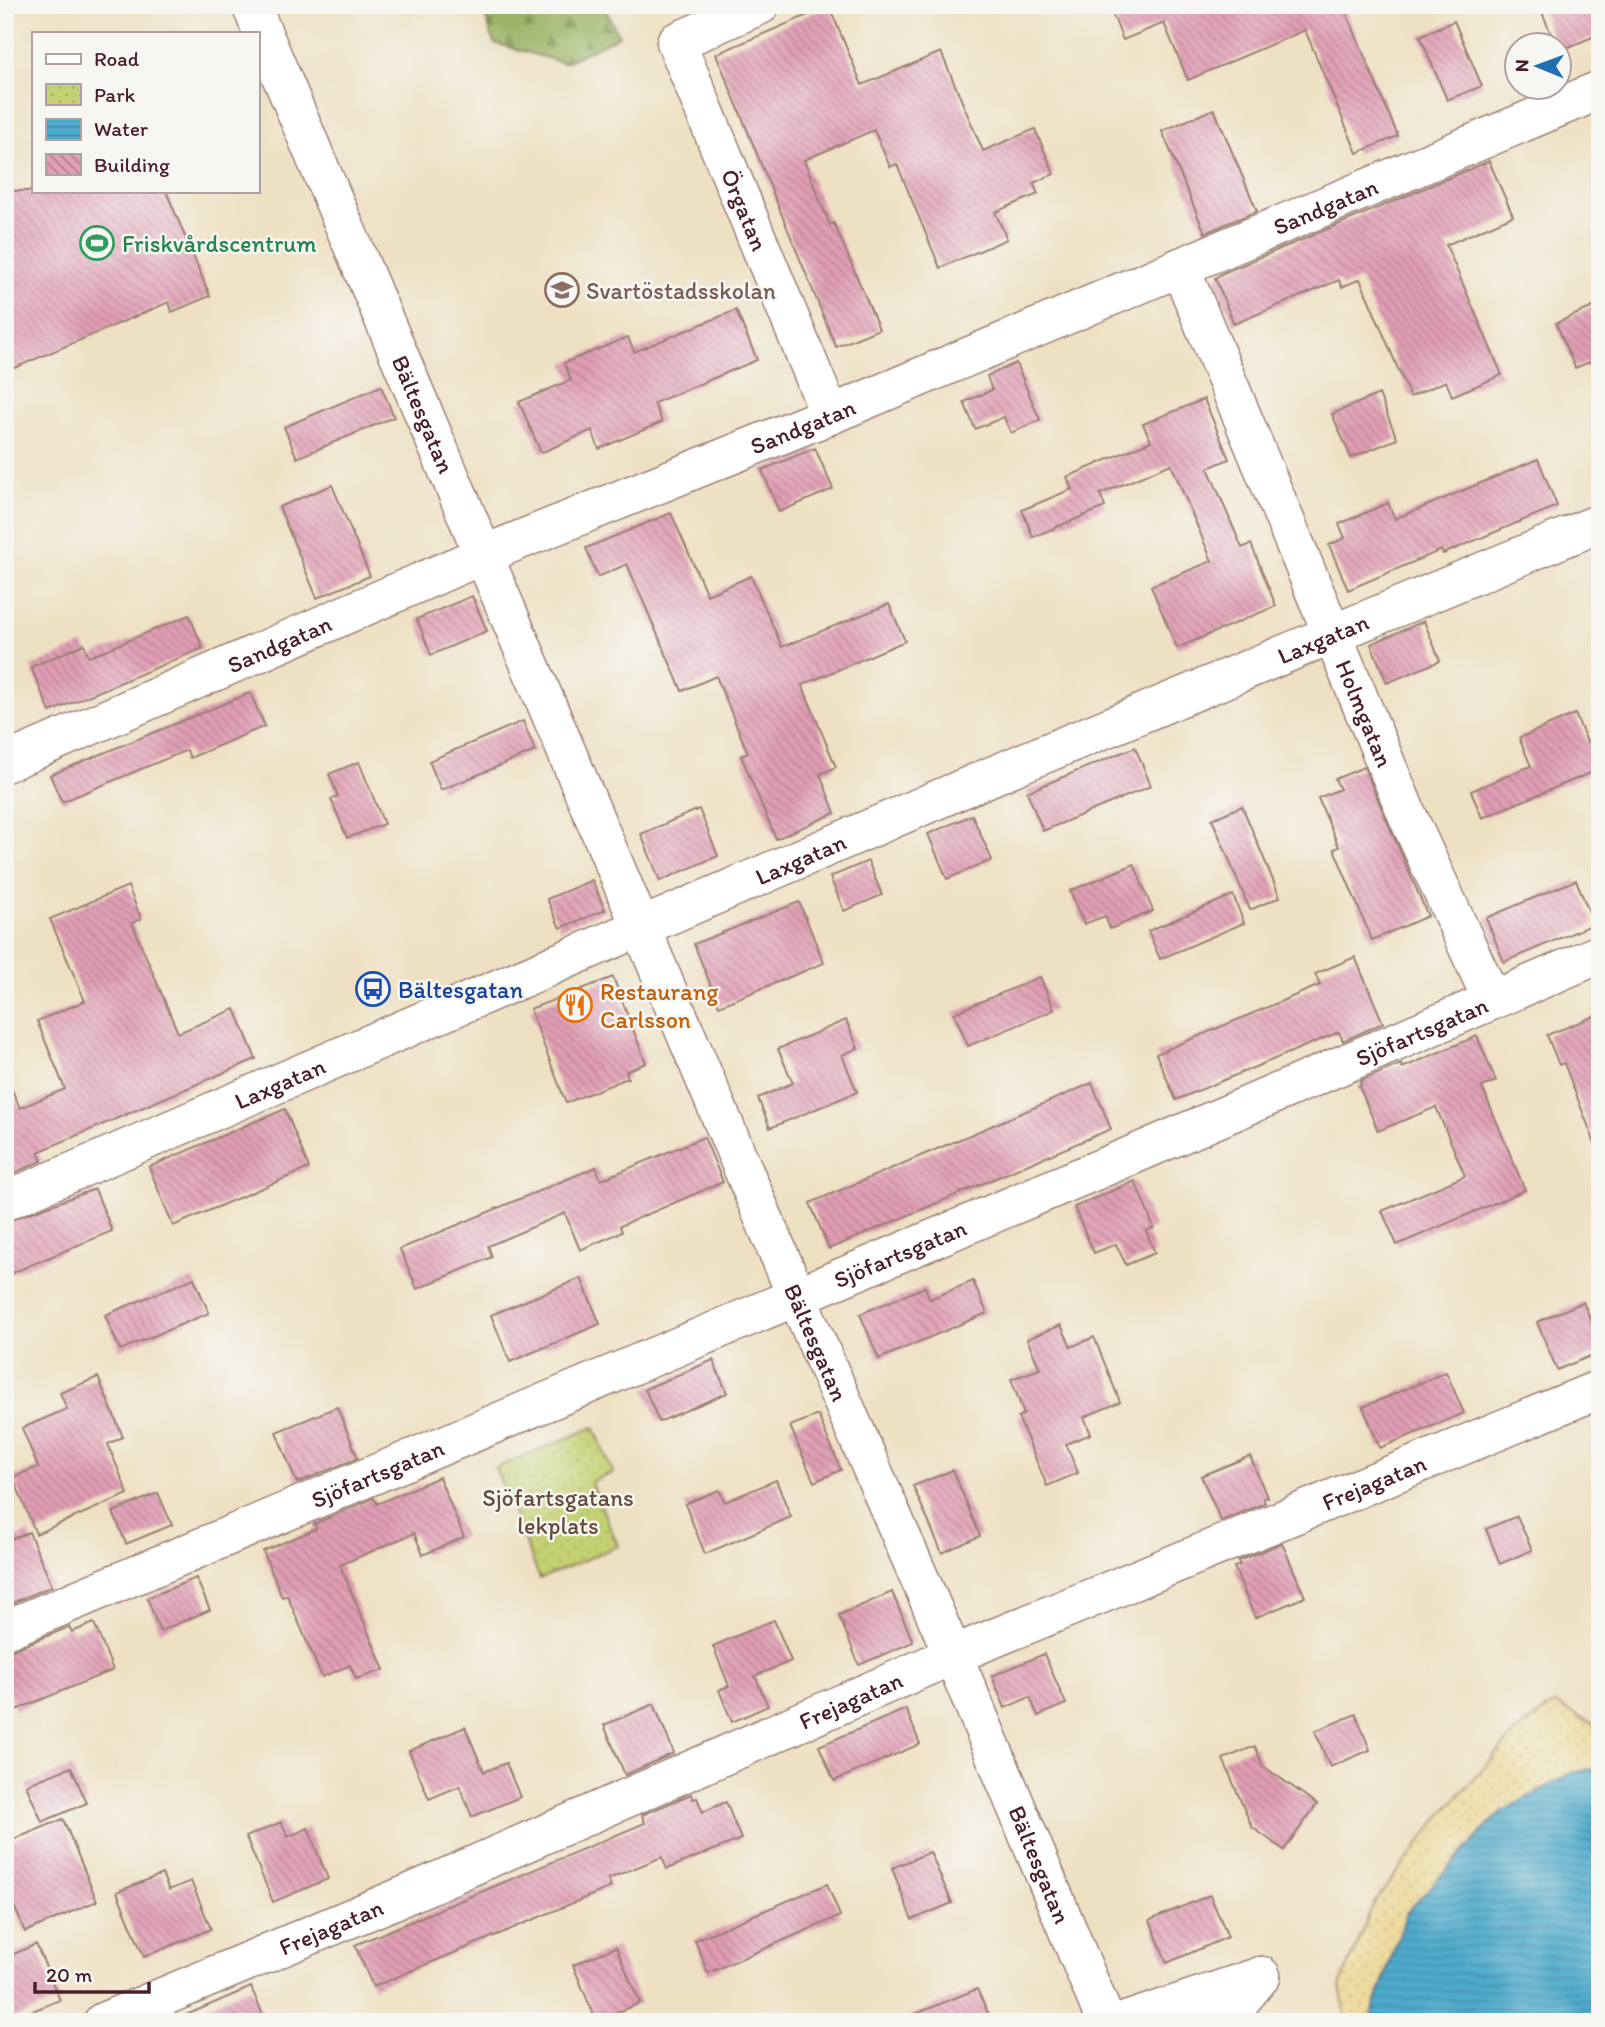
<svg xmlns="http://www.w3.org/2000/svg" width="1605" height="2027" font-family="Itim,sans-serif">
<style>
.forest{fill:url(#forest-firs);stroke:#726948;stroke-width:2}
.sand{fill:url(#sand-dots);stroke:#9c7c64;stroke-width:2}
.park{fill:url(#park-dots);stroke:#87784f;stroke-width:2}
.water{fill:url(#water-rules);stroke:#4c657c;stroke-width:2}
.building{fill:url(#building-back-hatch)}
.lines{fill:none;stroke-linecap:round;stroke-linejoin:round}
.minor-casing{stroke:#9c8076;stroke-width:41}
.minor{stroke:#fff;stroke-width:38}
.labels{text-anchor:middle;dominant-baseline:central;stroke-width:5;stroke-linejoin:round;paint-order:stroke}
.street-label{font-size:24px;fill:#4a1f2b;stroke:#f6f6f2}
.leisure-label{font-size:24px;fill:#27864d;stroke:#f6f6f2;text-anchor:start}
.education-label{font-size:24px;fill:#785e54;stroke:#f6f6f2;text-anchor:start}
.transit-label{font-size:24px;fill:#164399;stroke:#f6f6f2;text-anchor:start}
.food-label{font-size:24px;fill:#c56008;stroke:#f6f6f2;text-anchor:start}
.park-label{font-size:24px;fill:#684c3d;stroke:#f6f6f2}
</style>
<defs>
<pattern id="forest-firs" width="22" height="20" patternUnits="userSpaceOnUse" patternTransform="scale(1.75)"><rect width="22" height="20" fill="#9bb365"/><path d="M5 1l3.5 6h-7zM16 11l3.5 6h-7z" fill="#809153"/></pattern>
<pattern id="sand-dots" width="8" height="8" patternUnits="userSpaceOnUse" patternTransform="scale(1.75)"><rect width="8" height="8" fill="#eeda9e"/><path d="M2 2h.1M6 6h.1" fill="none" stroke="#cebb88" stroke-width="1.8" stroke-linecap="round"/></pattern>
<pattern id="park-dots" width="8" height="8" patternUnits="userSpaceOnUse" patternTransform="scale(1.75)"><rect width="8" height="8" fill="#c4d173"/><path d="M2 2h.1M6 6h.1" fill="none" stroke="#aab364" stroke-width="1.8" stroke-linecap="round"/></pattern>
<pattern id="water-rules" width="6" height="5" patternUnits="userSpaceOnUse" patternTransform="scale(1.75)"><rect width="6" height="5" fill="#4eabcc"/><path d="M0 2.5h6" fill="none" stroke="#438ba6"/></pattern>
<pattern id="building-back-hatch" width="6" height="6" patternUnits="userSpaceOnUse" patternTransform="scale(1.75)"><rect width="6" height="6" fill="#e19eb5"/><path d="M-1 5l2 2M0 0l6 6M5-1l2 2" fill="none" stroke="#b88093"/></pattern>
</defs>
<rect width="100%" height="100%" fill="#f6f6f2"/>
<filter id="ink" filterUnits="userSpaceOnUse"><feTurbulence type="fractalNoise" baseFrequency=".0143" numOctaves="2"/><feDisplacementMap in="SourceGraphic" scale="14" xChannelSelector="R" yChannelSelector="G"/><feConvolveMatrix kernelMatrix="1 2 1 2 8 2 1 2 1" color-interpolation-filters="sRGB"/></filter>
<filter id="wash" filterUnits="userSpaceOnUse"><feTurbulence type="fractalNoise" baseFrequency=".00686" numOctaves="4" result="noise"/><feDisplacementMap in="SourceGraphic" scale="28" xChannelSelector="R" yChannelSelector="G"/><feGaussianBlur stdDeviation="1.57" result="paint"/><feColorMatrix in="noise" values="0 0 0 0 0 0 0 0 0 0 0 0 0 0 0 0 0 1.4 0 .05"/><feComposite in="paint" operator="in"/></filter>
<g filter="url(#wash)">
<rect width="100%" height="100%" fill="#eee0c2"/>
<!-- forest -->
<path class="forest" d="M482,5h121l16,31 -55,27 -70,-20z"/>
<!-- sand -->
<path class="sand" d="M1555,1704l37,19 8,8v37l-29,5 -164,139 -38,110h-20l-3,-5 -6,-31 34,-83 69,-90 74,-82z"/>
<!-- park -->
<path class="park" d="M594,1427l19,46 -22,9 27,64 -78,33 -45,-111z"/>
<!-- water -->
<path class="water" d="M1600,1768v254h-231l38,-110 94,-100 70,-39z"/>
<g id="blocks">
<!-- building -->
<path class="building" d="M1109,5h254l-17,7 52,124 -41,17 -52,-123 -117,50 -24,-57 -41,17z
M1539,5h61v29l-41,17v-5h-3z
M829,6l33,79 79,-33 42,99 52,-22 19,45 -21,9 5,11 -43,18 12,27 -67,29 -43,-104 -7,3 -16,-37 -70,30 26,65 4,-2 45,106 -43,18 -120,-293z
M1454,21l28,65 -35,14 -27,-64z
M1214,109l43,102 -52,22 -43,-102z
M1489,161l24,55 -67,29 56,130 -50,21 -6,-15 -36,16 -50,-118 -18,8 -3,-7 -105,44 -19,-46 8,-5z
M5,191h161l44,105 -38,16 -3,-10 -164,70z
M1600,304v54l-25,10 -19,-45z
M736,310l21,50 -103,43 8,19 -63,27 -7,-19 -51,23 -22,-51 52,-22 -7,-17 64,-26 6,15z
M1016,363l24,57 -29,13 -7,-16 -29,12 -11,-27 28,-12 -5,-14z
M381,386l13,31 -97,41 -13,-31z
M1379,394l18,45 -46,19 -19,-44z
M1204,399l25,60 -21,9 34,80 9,-4 25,62 -99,42 -26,-62 61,-25 -41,-97 -71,30 5,13 -72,30 -11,-27 50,-21 -5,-12 84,-36 -8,-17z
M815,448l18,41 -54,23 -17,-42z
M1538,459l19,47 -114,48 -2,-4 -93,40 -19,-45 16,-7 -6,-14 49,-21 7,16z
M332,485l38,91 -53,22 -38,-91z
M671,513l36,82 44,-19 31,71 107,-43 16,37 -103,44 34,82 -16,7 15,39 -59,26 -35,-83 7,-3 -32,-77 -34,15 -55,-127 -29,13 -12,-29z
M472,596l15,35 -56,24 -14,-36z
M189,615l14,33 -153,64 -19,-45 53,-23 5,13z
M1424,621l16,40 -53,22 -16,-39z
M250,693l15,33 -75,32 -3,-8 -125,52 -12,-27z
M1575,714l12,28 13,-5v32l-118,49 -11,-27 60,-25 -12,-28z
M523,721l12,30 -94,39 -12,-29z
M1135,747l16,39 -108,45 -16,-39z
M359,762l25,62 -37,14 -16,-39 7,-3 -9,-22z
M1364,767l64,149 -56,24 -38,-91 5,-2 -21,-49 22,-9 -5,-10z
M1242,806l38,91 -30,13 -38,-91z
M699,809l19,47 -58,25 -19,-47z
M972,815l20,45 -45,19 -19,-45z
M868,861l14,34 -38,16 -14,-34z
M1134,864l19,47 -43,18 -5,-13 -21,8 -14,-33z
M592,880l13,30 -45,18 -13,-29z
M1576,880l18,44 -90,38 -18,-44z
M128,886l13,33 -9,4 46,110 57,-24 21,50 -218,93 4,9 -37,16v-103l15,34 45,-19 -28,-68 48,-20 -35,-82z
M1233,895l11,28 -84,36 -12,-28z
M799,902l25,61 -105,43 -25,-62z
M1355,957l28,66 -40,18 -4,-9 -163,68 -20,-46 164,-69 -5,-11z
M613,977l33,86 -20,8 2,7 -62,25 -36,-94z
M1040,977l14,33 -86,36 -14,-33z
M1600,1014v135h-3l-33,-86 -5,2 -12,-30z
M846,1020l12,28 -16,7 15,37 -87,36 -12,-30 35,-15 -15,-34z
M1477,1036l19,45 -14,6 43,103 -128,55 -15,-34 83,-35 -29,-69 -58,24 -19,-45 2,-1 -1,-4 41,-17 1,4z
M1092,1083l19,46 -282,120 -19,-46z
M285,1109l24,59 -136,58 -24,-59z
M704,1137l19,45 -103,44 2,6 -42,18 -15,-37 -77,33 4,11 -75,32 -17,-40 196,-82 5,13z
M1135,1181l19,47 -8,3 9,22 -29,12 -10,-21 -22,9 -20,-46z
M95,1189l17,42 -107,45v-54z
M194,1278l15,35 -89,37 -15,-35z
M581,1278l19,46 -90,38 -19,-47z
M973,1281l14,32 -108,46 -19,-45 65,-27 5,12z
M1583,1302l17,39v11l-43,18 -20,-48z
M1061,1325l10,22 23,-10 26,65 -36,15 7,17 -25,10 12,29 -31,13 -29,-69 6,-3 -13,-35 29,-10 -13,-30z
M713,1360l14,33 -68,29 -14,-33z
M1446,1372l18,41 -84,35 -17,-41z
M98,1377l25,60 -15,7 20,50 -92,40 -23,-57 25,-10 -16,-39 45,-19 -7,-16z
M337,1407l21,51 -61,25 -21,-51z
M818,1415l23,55 -27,12 -24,-56z
M1250,1456l17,41 -4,1 2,5 -44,18 -20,-45z
M953,1470l27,66 -38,17 -29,-67z
M439,1477l25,60 -41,18 -9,-22 -74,32 44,105 -28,9 -6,-14 -28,12 -35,-82 -5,2 -19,-46 53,-22 -2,-5 60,-26 3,6z
M776,1480l15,37 -86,37 -20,-50 34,-14 6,12z
M158,1493l14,32 -46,19 -13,-32z
M1517,1516l15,34 -32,14 -14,-35z
M29,1532l23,54 -47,20v-64z
M1282,1543l23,54 -50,21 -21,-51 6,-2 -2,-4z
M196,1578l14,32 -50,21 -13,-33z
M892,1592l21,50 -54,23 -20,-50z
M774,1620l17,41 -36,15 13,30 -36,16 -13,-32 10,-4 -16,-40z
M94,1623l19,47 -97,40 -11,-24v-35l8,-1 56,-23 3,5z
M1044,1654l22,50 -28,12 -8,-19 -25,11 -13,-32z
M654,1704l20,49 -49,22 -21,-50z
M906,1709l14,35 -86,37 -15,-35z
M1356,1714l14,36 -40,17 -15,-36z
M465,1727l19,45 22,-9 14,34 -48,20 -12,-31 -31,13 -20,-48z
M1255,1746l8,20 54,38 -33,46 -32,-23 -29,-68z
M71,1767l16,36 -45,19 -16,-37z
M691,1794l2,5 4,-1 6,14 23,-10 15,37 -74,30 -5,-12 -54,22 3,8 -238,100 -18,-42 290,-122 -3,-8z
M63,1819l34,82 -72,31 -20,-48v-41z
M281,1822l7,15 20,-9 20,51 -55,23 -27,-65z
M930,1852l22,51 -40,17 -20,-52z
M162,1874l7,16 22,-9 20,48 -67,28 -27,-65z
M827,1884l13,32 -132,57 -13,-33z
M1210,1895l18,42 -61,26 -17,-43z
M36,1944l24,56 -55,22v-64z
M616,1947l24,56 -44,18 -23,-56z
M251,1987l15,35h-96z
M977,1989l15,33h-94v-1z"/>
</g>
</g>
<g filter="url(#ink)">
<use href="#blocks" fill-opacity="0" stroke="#9c8076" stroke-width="2"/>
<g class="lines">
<!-- minor casing -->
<g class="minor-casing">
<g id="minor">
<path id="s1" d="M251,5l546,1292 156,358 153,367"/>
<path id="s2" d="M760,5l-84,37 154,373"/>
<path id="s3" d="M1180,267l229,552 83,181"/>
<path id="s4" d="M5,763l480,-209 345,-139 770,-325"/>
<path id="s5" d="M5,1201l1015,-437 580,-241"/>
<path id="s6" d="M5,1630l1137,-479 458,-197"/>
<path id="s7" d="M103,2022l303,-127 547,-240 647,-266"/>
<path d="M1123,2022l138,-46"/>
<path d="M1223,2022l38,-46"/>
</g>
</g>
<!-- minor -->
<use href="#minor" class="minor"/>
</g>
</g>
<!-- icons -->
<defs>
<g id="stadium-ring" transform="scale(1.75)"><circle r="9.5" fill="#f6f6f2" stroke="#2e9e5b" stroke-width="1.5"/><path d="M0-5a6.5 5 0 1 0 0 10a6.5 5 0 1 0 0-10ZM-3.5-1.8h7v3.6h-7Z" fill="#2e9e5b"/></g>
<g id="school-ring" transform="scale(1.75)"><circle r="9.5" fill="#f6f6f2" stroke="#8d6e63" stroke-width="1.5"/><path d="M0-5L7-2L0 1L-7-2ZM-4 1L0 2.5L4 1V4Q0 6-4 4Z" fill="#8d6e63"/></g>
<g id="bus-ring" transform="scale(1.75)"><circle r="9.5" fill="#f6f6f2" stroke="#1a4fb4" stroke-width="1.5"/><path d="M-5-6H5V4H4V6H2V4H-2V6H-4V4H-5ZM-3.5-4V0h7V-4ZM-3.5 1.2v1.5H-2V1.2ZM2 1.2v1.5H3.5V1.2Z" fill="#1a4fb4"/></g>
<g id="restaurant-ring" transform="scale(1.75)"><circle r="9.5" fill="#f6f6f2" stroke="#e8710a" stroke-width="1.5"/><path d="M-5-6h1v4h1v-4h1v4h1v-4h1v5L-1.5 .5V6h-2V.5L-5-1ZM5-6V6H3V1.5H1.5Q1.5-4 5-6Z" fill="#e8710a"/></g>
</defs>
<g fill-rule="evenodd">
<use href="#stadium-ring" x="97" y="243"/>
<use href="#school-ring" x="562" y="290"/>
<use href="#bus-ring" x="373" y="989"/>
<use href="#restaurant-ring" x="575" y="1005"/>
</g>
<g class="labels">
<!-- street labels -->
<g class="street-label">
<text stroke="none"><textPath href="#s4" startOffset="1433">Sandgatan</textPath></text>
<text stroke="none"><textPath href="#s2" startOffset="273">Örgatan</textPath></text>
<text stroke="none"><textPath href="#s1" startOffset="444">Bältesgatan</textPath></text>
<text stroke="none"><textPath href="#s4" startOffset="866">Sandgatan</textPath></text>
<text stroke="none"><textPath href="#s5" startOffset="1433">Laxgatan</textPath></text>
<text stroke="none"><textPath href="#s4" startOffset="299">Sandgatan</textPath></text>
<text stroke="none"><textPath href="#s3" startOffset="483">Holmgatan</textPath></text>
<text stroke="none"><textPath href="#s5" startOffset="866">Laxgatan</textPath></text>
<text stroke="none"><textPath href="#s6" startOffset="1538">Sjöfartsgatan</textPath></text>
<text stroke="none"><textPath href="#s5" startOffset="299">Laxgatan</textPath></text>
<text stroke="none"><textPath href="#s6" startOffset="971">Sjöfartsgatan</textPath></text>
<text stroke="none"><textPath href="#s1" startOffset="1452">Bältesgatan</textPath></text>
<text stroke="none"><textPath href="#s6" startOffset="404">Sjöfartsgatan</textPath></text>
<text stroke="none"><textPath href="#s7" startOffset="1381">Frejagatan</textPath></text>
<text stroke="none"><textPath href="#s7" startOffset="814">Frejagatan</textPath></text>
<text stroke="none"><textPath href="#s1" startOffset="2020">Bältesgatan</textPath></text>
<text stroke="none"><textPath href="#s7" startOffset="247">Frejagatan</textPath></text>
</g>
<!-- leisure labels -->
<g class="leisure-label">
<text x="122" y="243">Friskvårdscentrum</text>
</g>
<!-- education labels -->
<g class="education-label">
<text x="586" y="290">Svartöstadsskolan</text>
</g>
<!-- transit labels -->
<g class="transit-label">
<text x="398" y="989">Bältesgatan</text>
</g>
<!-- food labels -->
<g class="food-label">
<text x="600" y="991">Restaurang<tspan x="600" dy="28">Carlsson</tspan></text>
</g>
<!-- park labels -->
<g class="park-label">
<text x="558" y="1497">Sjöfartsgatans<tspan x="558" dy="28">lekplats</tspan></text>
</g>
</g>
<!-- margin -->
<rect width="1605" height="2027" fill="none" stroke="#f6f6f2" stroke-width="28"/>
<!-- legend -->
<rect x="32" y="32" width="228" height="161" fill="#f6f6f2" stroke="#b1a0a2" stroke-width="2"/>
<rect x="46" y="54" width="35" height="10" fill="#ffffff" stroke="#b1a0a2" stroke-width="2"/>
<text x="94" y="66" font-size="21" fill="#4a1f2b">Road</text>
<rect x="46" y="84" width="35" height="21" fill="url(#park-dots)" stroke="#b1a0a2" stroke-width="2"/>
<text x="94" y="102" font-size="21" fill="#4a1f2b">Park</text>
<rect x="46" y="119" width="35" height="21" fill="url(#water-rules)" stroke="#b1a0a2" stroke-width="2"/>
<text x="94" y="136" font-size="21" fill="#4a1f2b">Water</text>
<rect x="46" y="154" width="35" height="21" fill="url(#building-back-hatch)" stroke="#b1a0a2" stroke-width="2"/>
<text x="94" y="172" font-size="21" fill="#4a1f2b">Building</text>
<!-- north arrow -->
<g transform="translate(1538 66) rotate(271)"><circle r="33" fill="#f6f6f2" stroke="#b1a0a2" stroke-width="2"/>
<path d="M0-5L12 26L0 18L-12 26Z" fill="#1f6fb2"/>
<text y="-10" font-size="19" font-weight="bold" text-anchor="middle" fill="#4a1f2b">N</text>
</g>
<!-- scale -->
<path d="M35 1982v10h114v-10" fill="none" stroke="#4a1f2b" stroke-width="3.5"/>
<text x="46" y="1982" font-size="21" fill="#4a1f2b" stroke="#f6f6f2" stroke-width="5" paint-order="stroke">20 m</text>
</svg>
